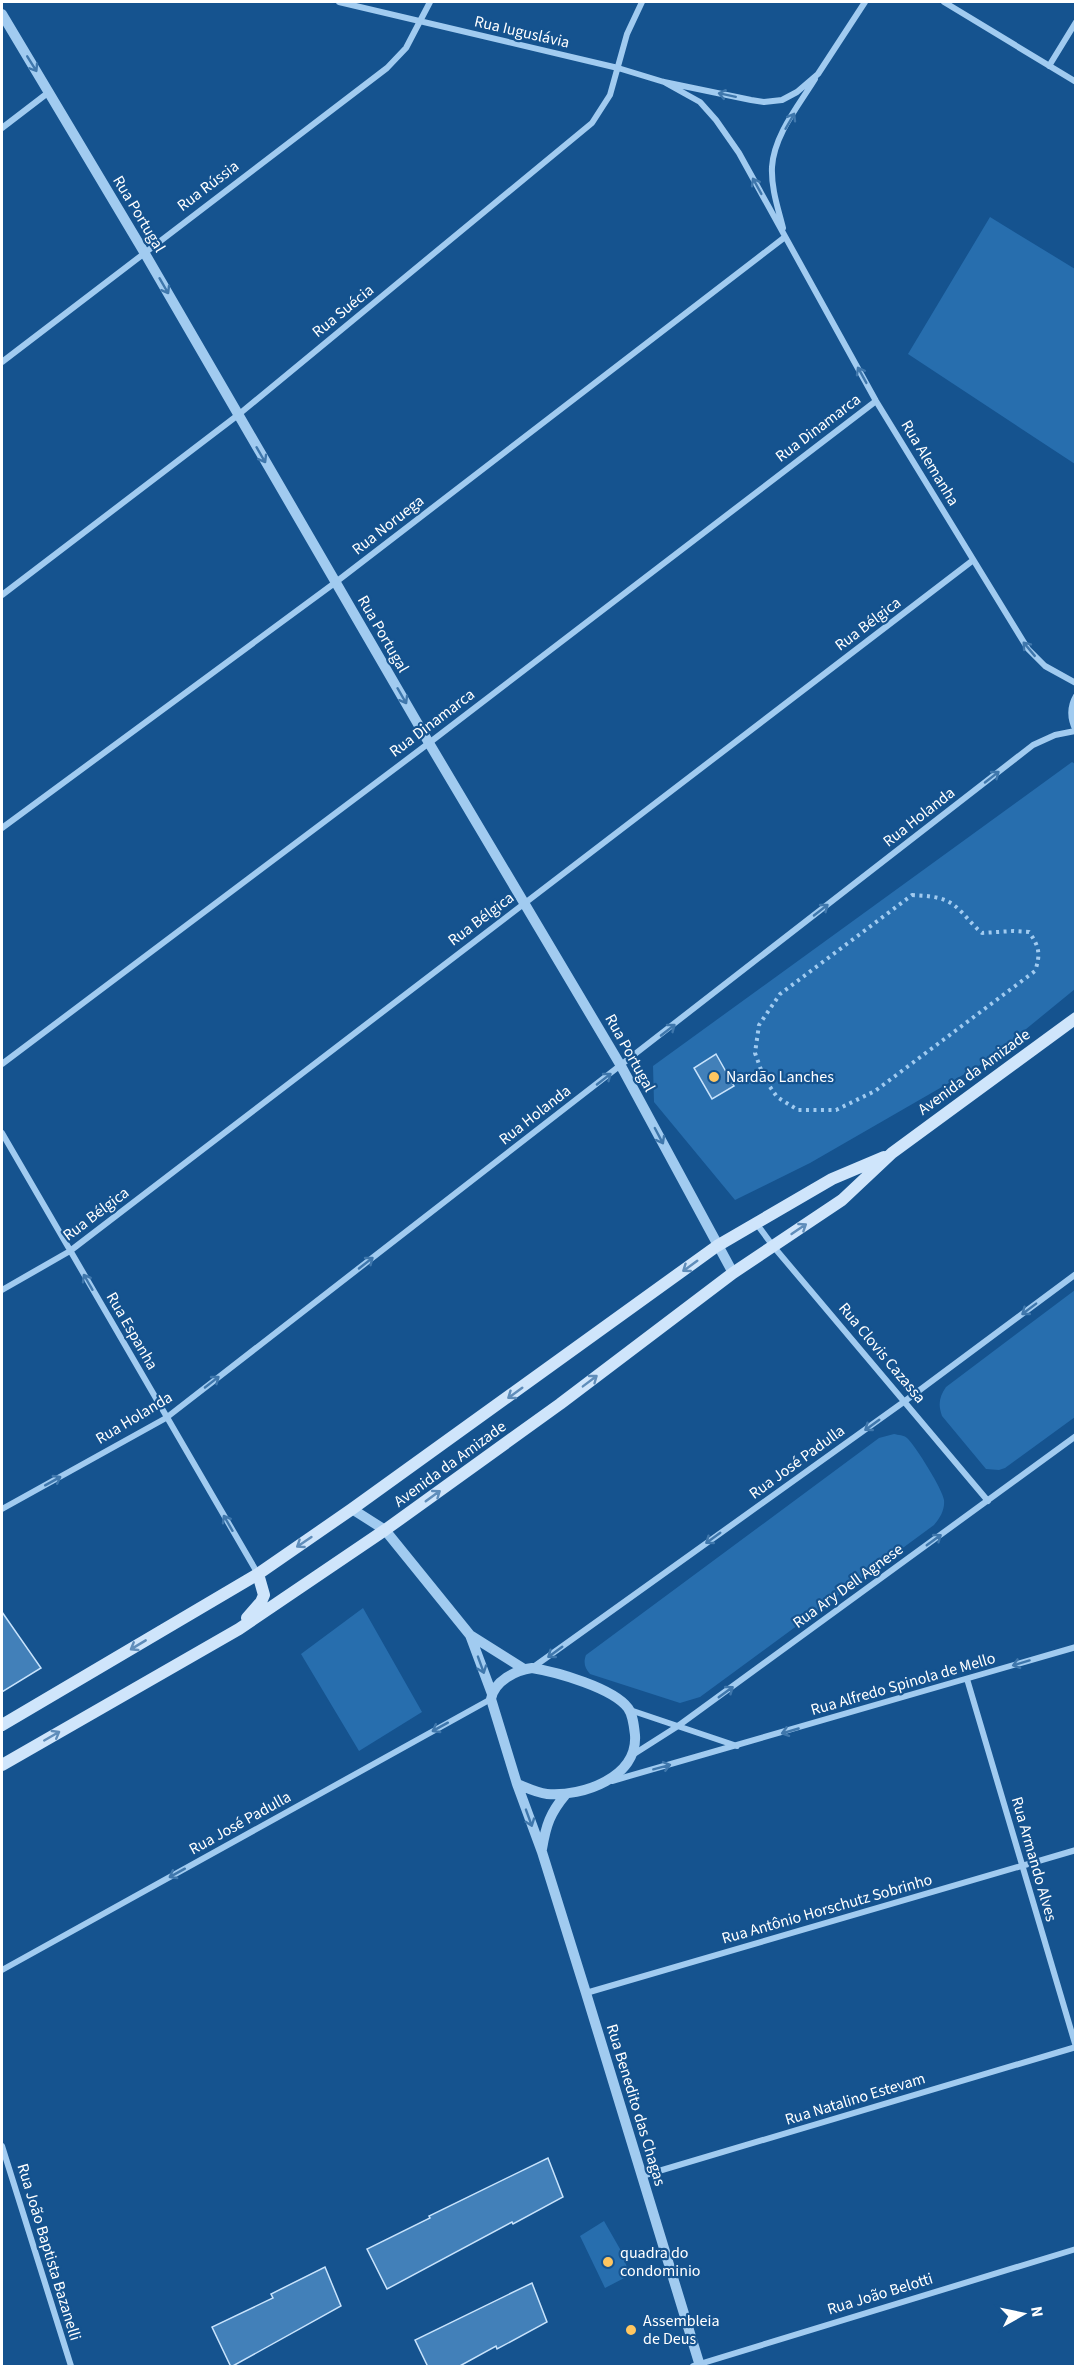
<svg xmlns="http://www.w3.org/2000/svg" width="1077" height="2368" font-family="'Source Sans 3',sans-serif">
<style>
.green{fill:#276eae}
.building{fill:#4280b9;stroke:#c8e3fc;stroke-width:1.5}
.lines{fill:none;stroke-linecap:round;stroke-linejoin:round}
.path{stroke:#a1cbf0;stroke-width:4;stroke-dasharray:3 4.5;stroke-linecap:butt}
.minor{stroke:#a1cbf0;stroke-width:6}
.tertiary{stroke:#a1cbf0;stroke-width:10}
.secondary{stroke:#cfe5fb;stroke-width:12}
.oneway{stroke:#3f77ac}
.oneway2{stroke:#5f8dba}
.poi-dot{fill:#ffc660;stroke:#15538f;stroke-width:2}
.labels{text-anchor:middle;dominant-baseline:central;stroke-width:4.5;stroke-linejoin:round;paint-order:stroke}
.street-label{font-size:16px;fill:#fff;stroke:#15538f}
.poi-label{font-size:16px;fill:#fff;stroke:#15538f;text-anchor:start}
</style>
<rect width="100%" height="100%" fill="#15538f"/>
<!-- green -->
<path class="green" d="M990,217l85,52v195l-167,-110z
M1072,762l3,2v225l-88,72 -177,102 -75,37 -81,-98 -1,-36z
M1075,1290v127l-70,51 -6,2 -13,-1 -44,-53c-4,-11 -3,-19 4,-29z
M894,1434c4,1 10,1 13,4 8,7 36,52 37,62 1,10 -4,18 -10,25l-234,172 -20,6 -90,-29c-5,-6 -7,-11 -4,-19l293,-217z
M363,1608l59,104 -63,39 -58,-97z
M604,2221l16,28 10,26 -25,13 -25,-52z"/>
<!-- building -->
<path class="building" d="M716,1054l18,32 -22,13 -18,-31z
M2,1612l39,56 -39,24z
M548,2158l15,39 -50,27 -1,-2 -125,67 -20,-40 63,-31 -1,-2z
M325,2267l16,39 -110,61 -19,-40 61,-29 -2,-4z
M532,2283l15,39 -50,27 -1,-3 -38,21h-30l-13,-27z"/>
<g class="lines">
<!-- path -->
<path class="path" d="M912,895c14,1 31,1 43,11 9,7 17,19 27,27l31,-2 16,1c10,14 12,22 6,39l-160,120 -39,19h-38l-21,-13 -13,-19 -9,-25 4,-28 21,-31z"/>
<!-- minor -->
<path class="minor" d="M339,2l279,66 46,14 87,18 13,2 18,-2 15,-8 21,-18 47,-72
M944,2l132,80
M1049,66l27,-44
M664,82l36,20 16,18 23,33 137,248 152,248 17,17 31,17
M2,128l47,-36
M783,228c-5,-20 -12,-40 -11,-61 2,-32 27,-62 43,-88
M2,362l385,-294 19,-20 24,-46
M2,595l236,-180 354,-292 18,-28 17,-61 15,-32
M1076,696c-7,12 -6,23 0,35
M2,828l334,-246 449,-345
M2,1064l427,-321 447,-342
M2,1133l256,441
M756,1223l17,23 215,255
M2,1290l68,-39 902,-690
M2,1509l164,-91 867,-673 22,-10 20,-4
M532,1668l373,-267 171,-127
M967,1679l109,368
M630,1710l107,36
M634,1754l44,-28 398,-290
M612,1781l464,-134
M2,1970l489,-271
M586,1993l490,-143
M2,2146l69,220
M642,2176l434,-129
M693,2366l383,-117"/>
<!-- tertiary -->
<path class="tertiary" d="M2,14l142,238 285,491 192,323 112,207
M352,1509l33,21 85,105 22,59
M470,1635l54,34
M532,1668c25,4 81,20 96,40 5,7 6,18 7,27 3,42 -52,62 -88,59 -10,-1 -20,-6 -30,-10l-26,-85c3,-18 25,-29 41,-31z
M517,1784l25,68 44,141 114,373
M542,1849c4,-24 8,-36 24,-55"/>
<!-- secondary -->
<path class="secondary" d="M247,1618l14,-16 3,-7 -6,-21
M2,1725l256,-151 94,-65 365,-263 115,-67 52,-22
M2,1765l237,-136 146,-99 175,-126 173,-131 109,-73 50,-47 184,-135"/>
</g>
<!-- one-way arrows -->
<defs><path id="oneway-shaft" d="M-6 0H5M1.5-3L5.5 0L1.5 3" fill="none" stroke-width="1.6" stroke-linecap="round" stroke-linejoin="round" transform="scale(1.5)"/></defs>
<g class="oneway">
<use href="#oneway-shaft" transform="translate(32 64) rotate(58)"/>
<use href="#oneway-shaft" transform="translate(727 95) rotate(-168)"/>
<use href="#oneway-shaft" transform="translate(790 121) rotate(-60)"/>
<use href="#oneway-shaft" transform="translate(757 186) rotate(-119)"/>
<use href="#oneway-shaft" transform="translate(164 286) rotate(60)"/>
<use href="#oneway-shaft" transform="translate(862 375) rotate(-119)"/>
<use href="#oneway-shaft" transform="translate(261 455) rotate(60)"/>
<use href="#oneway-shaft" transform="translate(1029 649) rotate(-130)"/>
<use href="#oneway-shaft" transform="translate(402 696) rotate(60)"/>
<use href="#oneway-shaft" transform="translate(992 777) rotate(-38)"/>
<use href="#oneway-shaft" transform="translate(821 910) rotate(-38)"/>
<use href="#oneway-shaft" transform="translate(668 1030) rotate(-38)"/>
<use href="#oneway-shaft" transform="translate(604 1079) rotate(-38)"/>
<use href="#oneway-shaft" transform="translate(659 1136) rotate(62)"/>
<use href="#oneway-shaft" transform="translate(366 1263) rotate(-38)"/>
<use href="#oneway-shaft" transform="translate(88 1282) rotate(-120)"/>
<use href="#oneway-shaft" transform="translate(1029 1309) rotate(143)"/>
<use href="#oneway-shaft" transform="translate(212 1382) rotate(-38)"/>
<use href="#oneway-shaft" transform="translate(872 1425) rotate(144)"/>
<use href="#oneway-shaft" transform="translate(53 1481) rotate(-29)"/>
<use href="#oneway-shaft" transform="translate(228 1523) rotate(-120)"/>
<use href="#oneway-shaft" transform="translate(713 1538) rotate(144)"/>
<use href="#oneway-shaft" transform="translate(934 1540) rotate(-36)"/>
<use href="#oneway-shaft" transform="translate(555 1652) rotate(144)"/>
<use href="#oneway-shaft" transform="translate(1021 1663) rotate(163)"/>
<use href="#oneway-shaft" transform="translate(481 1665) rotate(70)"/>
<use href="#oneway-shaft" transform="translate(726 1692) rotate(-36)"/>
<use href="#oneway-shaft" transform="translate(440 1727) rotate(151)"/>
<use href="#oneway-shaft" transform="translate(790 1731) rotate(164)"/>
<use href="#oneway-shaft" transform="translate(662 1767) rotate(-15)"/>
<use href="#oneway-shaft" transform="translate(529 1818) rotate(70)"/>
<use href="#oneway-shaft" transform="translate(177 1873) rotate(151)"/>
</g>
<g class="oneway2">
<use href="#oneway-shaft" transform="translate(799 1229) rotate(-34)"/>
<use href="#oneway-shaft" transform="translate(690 1266) rotate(144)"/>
<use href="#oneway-shaft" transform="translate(590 1381) rotate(-37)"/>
<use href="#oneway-shaft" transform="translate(515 1393) rotate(144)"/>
<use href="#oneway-shaft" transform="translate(433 1496) rotate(-36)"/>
<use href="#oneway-shaft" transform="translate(304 1542) rotate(146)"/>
<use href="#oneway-shaft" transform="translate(138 1645) rotate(149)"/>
<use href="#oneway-shaft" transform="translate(52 1736) rotate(-30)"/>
</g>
<!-- markers -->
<g class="poi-dot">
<circle cx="714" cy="1077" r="6"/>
<circle cx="608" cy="2262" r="6"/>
<circle cx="631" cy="2330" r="6"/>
</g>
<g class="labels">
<!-- street labels -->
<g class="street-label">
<text transform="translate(522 32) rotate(13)">Rua Iuguslávia</text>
<text transform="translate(208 186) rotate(-37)">Rua Rússia</text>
<text transform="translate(139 214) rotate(59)">Rua Portugal</text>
<text transform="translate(343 311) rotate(-39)">Rua Suécia</text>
<text transform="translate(818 428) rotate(-37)">Rua Dinamarca</text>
<text transform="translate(930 463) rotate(59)">Rua Alemanha</text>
<text transform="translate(388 525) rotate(-38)">Rua Noruega</text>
<text transform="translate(868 624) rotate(-37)">Rua Bélgica</text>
<text transform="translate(383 634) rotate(60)">Rua Portugal</text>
<text transform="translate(432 723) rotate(-37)">Rua Dinamarca</text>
<text transform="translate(919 817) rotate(-38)">Rua Holanda</text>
<text transform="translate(481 919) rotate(-37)">Rua Bélgica</text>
<text transform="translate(630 1053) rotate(61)">Rua Portugal</text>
<text transform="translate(974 1072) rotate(-36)">Avenida da Amizade</text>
<text transform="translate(535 1115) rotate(-38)">Rua Holanda</text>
<text transform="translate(96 1214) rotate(-37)">Rua Bélgica</text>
<text transform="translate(132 1331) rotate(60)">Rua Espanha</text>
<text transform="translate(882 1353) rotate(50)">Rua Clovis Cazassa</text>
<text transform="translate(134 1418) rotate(-31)">Rua Holanda</text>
<text transform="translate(797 1462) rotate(-36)">Rua José Padulla</text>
<text transform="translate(450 1464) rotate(-36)">Avenida da Amizade</text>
<text transform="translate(848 1586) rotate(-36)">Rua Ary Dell Agnese</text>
<text transform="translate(903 1684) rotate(-16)">Rua Alfredo Spinola de Mello</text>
<text transform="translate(240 1823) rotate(-29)">Rua José Padulla</text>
<text transform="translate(1034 1859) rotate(74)">Rua Armando Alves</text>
<text transform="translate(827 1909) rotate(-16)">Rua Antônio Horschutz Sobrinho</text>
<text transform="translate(855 2099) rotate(-17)">Rua Natalino Estevam</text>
<text transform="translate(636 2105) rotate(73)">Rua Benedito das Chagas</text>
<text transform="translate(49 2252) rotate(73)">Rua João Baptista Bazanelli</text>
<text transform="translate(880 2294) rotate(-17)">Rua João Belotti</text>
</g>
<!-- poi labels -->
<g class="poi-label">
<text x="726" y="1077">Nardão Lanches</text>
<text x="620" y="2253">quadra do<tspan x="620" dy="18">condominio</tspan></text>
<text x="643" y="2321">Assembleia<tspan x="643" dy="18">de Deus</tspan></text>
</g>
</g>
<!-- border -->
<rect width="1077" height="2368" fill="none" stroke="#ffffff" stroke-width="6"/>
<!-- north arrow -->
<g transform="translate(1023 2314) rotate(81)" stroke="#15538f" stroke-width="4.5" paint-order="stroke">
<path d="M0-4.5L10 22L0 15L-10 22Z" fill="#ffffff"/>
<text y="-9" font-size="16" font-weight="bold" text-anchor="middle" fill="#ffffff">N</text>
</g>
</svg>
